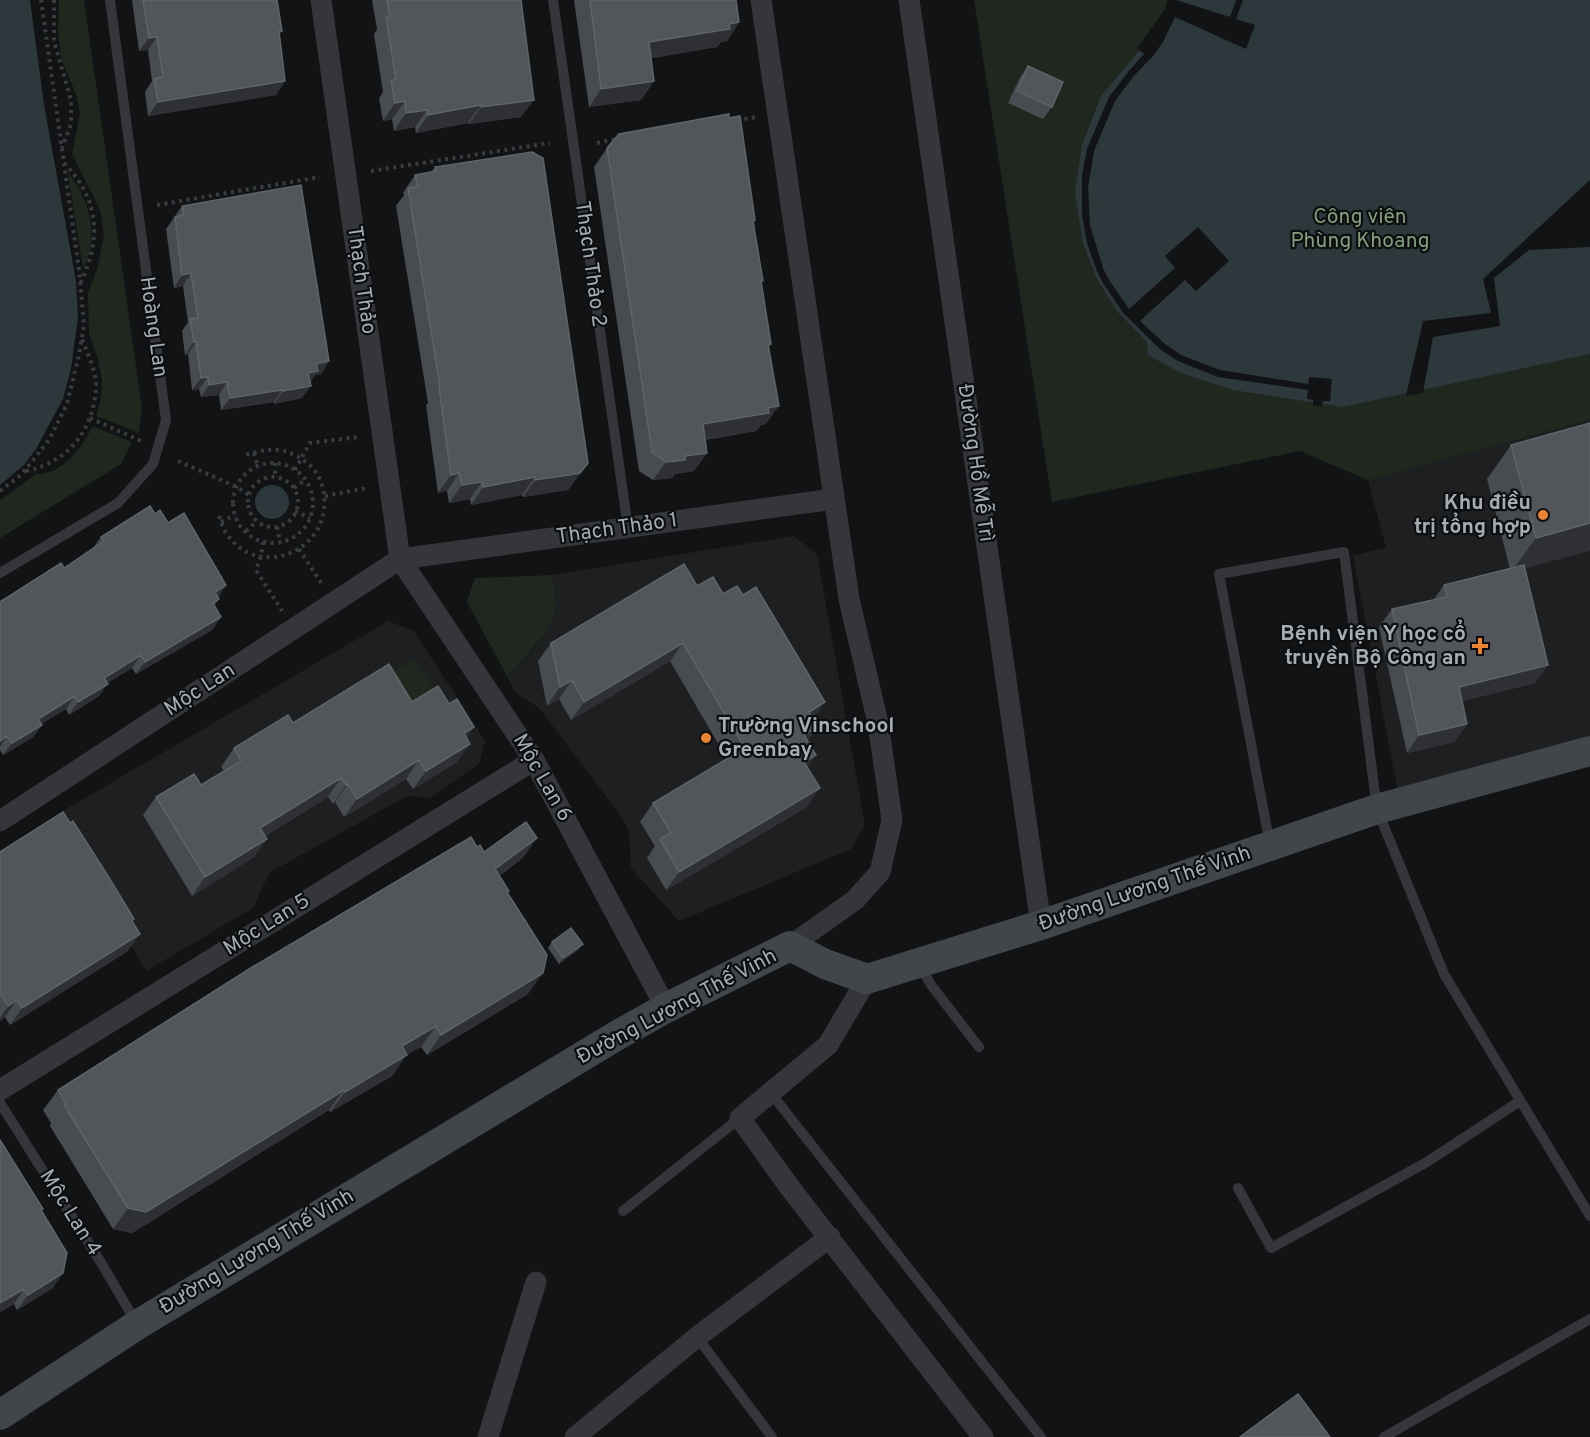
<svg xmlns="http://www.w3.org/2000/svg" width="1590" height="1437" font-family="Overpass,sans-serif">
<style>
.built{fill:#1e1f21}
.green{fill:#1f271f}
.water{fill:#2c383c}
.pier{fill:#121314}
.lines{fill:none;stroke-linecap:round;stroke-linejoin:round}
.path{stroke:#3a3d40;stroke-width:4;stroke-dasharray:3 4.5;stroke-linecap:butt}
.lane{stroke:#343639;stroke-width:10}
.street{stroke:#343639;stroke-width:21}
.secondary{stroke:#424549;stroke-width:30}
.wall{fill:#484b4f}
.shaded-wall{fill:#2e3033}
.building{fill:#52565a;stroke:#5f6468;stroke-width:1.5}
.poi-dot{fill:#ea8334;stroke:#0d0e0f;stroke-width:2}
.labels{text-anchor:middle;dominant-baseline:central;stroke-width:4.5;stroke-linejoin:round;paint-order:stroke}
.park-label{font-size:21px;fill:#829e7c;stroke:#0d0e0f}
.street-label{font-size:21px;fill:#a4adb4;stroke:#0d0e0f}
.poi-label{font-size:21px;font-weight:bold;fill:#a4adb4;stroke:#0d0e0f;text-anchor:end}
</style>
<rect width="100%" height="100%" fill="#121314"/>
<!-- built -->
<path class="built" d="M1590,420v315l-192,57 -45,-236 33,-9 -18,-67z
M793,536l24,18 48,271 -14,24 -172,72 -48,-53 -2,-36 -9,-17 -81,-107 -23,-15 -9,-17 28,-28 20,-38 -3,-35z
M388,621l26,10 71,110 -6,23 -49,34 -23,-2 -138,77 -16,35 -107,63 -90,-156z"/>
<!-- green -->
<path class="green" d="M59,0h25l58,408 -3,25 -43,-17 5,-19 1,-17 -4,-21 -9,-25 -1,-42 9,-22 7,-35 -4,-25 -28,-56 8,-40 -3,-17 -16,-39 -3,-26z
M974,0h616v420l-222,60 -68,-29 -248,51z
M68,173c22,25 32,66 15,96z
M92,426l40,16 -11,22 -121,74v-38l36,-26c24,2 48,-27 56,-48z
M552,575c1,11 5,24 3,34 -4,24 -31,50 -48,67l-40,-74 8,-24z
M415,658l19,32 -26,16 -20,-31z"/>
<!-- water -->
<path class="water" d="M0,0h30l14,105 32,176 2,37 -7,51 -8,30 -27,50 -12,16 -24,20z
M1170,0h420v354l-248,53 -109,-17 -52,-17 -33,-18 -1,-13 -30,-31 -20,-32 -14,-36 -8,-51 7,-47 19,-49 49,-58z
M255 502a17 17 0 1 1 34 0a17 17 0 1 1-34 0Z"/>
<!-- pier -->
<path class="pier" d="M1167,0h9l54,17 6,-17h7l-7,19 19,6 -9,24 -71,-32 -12,25 -10,14 -20,21 -18,24 -21,50 -6,37 2,37 13,43 6,12 20,29 46,-41 -10,-12 33,-29 31,34 -33,30 -11,-11 -45,41 25,23 16,11 39,15 88,14 1,-7 23,2 -2,22h-7l-1,6 -9,-2v-5l-6,-1 1,-9 -90,-13 -40,-16 -17,-11 -37,-36 -21,-31 -6,-12 -10,-28 -5,-28v-40l5,-26 22,-52 19,-25 16,-18 -7,-6 28,-39z
M1590,180v67l-61,3 -35,28 6,48 -67,11 -10,56 -17,3 17,-75 68,-8 -8,-34z"/>
<g class="lines">
<!-- path -->
<path class="path" d="M54,0v41l17,59v24l-9,24
M737,120l20,-3
M597,143l20,-4
M64,163c35,36 38,74 17,119
M371,171l179,-28
M157,205l163,-28
M90,418l51,23
M254,453l4,14
M178,461l59,26 12,8
M275,463v15
M233 503a40 40 0 1 1 80 0a40 40 0 1 1-80 0Z
M295,470l15,-27 49,-6
M26,471c43,-9 70,-43 70,-88 -1,-14 -9,-31 -14,-44
M248 502a25 25 0 1 1 50 0a25 25 0 1 1-50 0Z
M294,488l11,-8
M0,491l21,-16 28,-35 18,-36 12,-49 5,-30 -5,-55 -38,-270
M325,496l42,-8
M295,511l15,7
M219,516c2,6 4,12 7,17 34,51 110,15 97,-44 -2,-10 -8,-20 -16,-26 -20,-16 -38,-16 -61,-8
M221,522l14,-7
M277,527l3,15
M246,531l11,-10
M263,542l-2,14 -5,14 26,41
M299,549l23,35"/>
<!-- lane -->
<path class="lane" d="M553,0l75,528
M0,573l118,-70 35,-39 13,-44 -56,-420
M1270,845l-51,-271 125,-22 33,257 67,165 146,242
M920,965l11,20 48,62
M770,1092l271,345
M0,1103l100,158 37,63
M1238,1188l33,60 156,-86 93,-61
M623,1211l117,-93
M697,1337l75,100
M1384,1437l206,-118"/>
<!-- street -->
<path class="street" d="M321,0l79,559 134,201 132,248
M761,0l88,599 29,124 14,97 -12,52 -25,28 -65,46
M909,0l132,925
M0,821l400,-262 434,-60
M867,979l-39,66 -88,73 51,71 192,248
M0,1090l534,-330
M488,1437l48,-155
M575,1437l122,-100 133,-100"/>
<!-- secondary -->
<path class="secondary" d="M0,1415l137,-90 479,-289 50,-28 124,-62 35,18 42,15 174,-54 336,-116 213,-58"/>
</g>
<!-- wall -->
<path class="wall" d="M132,0h145l5,31 -3,4 6,46 -9,14 -128,21 -3,-24 7,-11 -4,-31 -9,1z
M372,0h149v117l-52,7 -1,-1 -52,10 -1,-6 -21,4 -2,-12 -9,2 -4,-23 4,-6 -9,-58 3,-5z
M574,0h162l3,22 -12,19 -6,1 -4,5 -66,11 3,23 -13,19 -52,7z
M1028,66l24,41 -9,12 -35,-16 11,-24z
M607,148l148,72 -1,3 7,60 10,61 -2,3 -3,77 -5,1 -5,6 -51,9 2,13 -13,18 -19,3 -3,4 -19,2 -14,-9 -45,-304z
M435,167l153,296 -20,27 -45,7 -1,-2 -51,10 -1,-6 -21,4 -2,-12 -9,2 -12,-88 2,-2 -32,-197 8,-11 -1,-2 12,-18 16,-3z
M182,206l147,155 -8,13 -6,1 -5,7 -8,16 -28,6v-2l-53,8 -2,-15 -18,2 -2,-8 -7,1 -4,-36 -3,1 -3,-24 6,-9 -5,-36 -9,2 -8,-59z
M1590,423l-65,146 23,96 -13,18 -73,18 5,23 -13,18 -47,11 -28,-126 13,-18 42,-10 10,-14 66,-16 -23,-90 24,-34z
M155,514l13,9 58,62 -8,12 1,2 -5,7 7,11 -9,13 -76,44 -4,-6 -25,15 -8,13 -30,19 -3,-6 -25,15 1,1 -9,12 -30,18 -3,-5v-148l64,-34 29,-20 8,-11z
M697,586l26,8 90,125 -5,22 -1,66 -141,83 -19,-32 8,-12 -15,-24 13,-19 74,-44 -57,-98 -99,59 -12,-21 -12,7 -9,-45 13,-18z
M412,702l55,36 -10,24 -44,27 -7,-10 -62,38 -9,-15 -2,2 -5,-7 -63,39 -11,21 -62,39 -49,-81 13,-18 45,-12 23,-14 -3,-4 13,-19 59,-25z
M477,847l7,5 39,6 -24,18 10,15 -2,2 21,101 -101,61 -6,-8 -15,8 -14,21 -62,36 -1,-2 -197,123 -19,-4 -63,-103 1,-3 -8,-13 15,-20z
M0,852l134,67 -2,3 -4,29 -118,74 -5,-8 -5,4z
M552,942l31,2 -5,6 -19,14 -11,-16z
M0,1140l41,71 12,77 -36,22 -3,-6 -14,8z"/>
<!-- shaded-wall -->
<path class="shaded-wall" d="M739,22l-12,19 -6,1 -4,5 -80,14 12,-19z
M157,37l-9,13 -9,1 10,-13z
M285,81l-9,14 -128,21 10,-14z
M654,81l-13,19 -52,7 12,-18z
M534,100l-13,17 -52,7 12,-17z
M405,101l-13,18 -9,2 12,-18z
M481,105l-13,18 -52,10 12,-18z
M427,110l-12,17 -21,4 12,-18z
M191,273l-8,13 -9,2 8,-13z
M194,342h2l-8,12 -3,1z
M329,361l-8,13 -6,1 -6,9 -1,-11 8,-9z
M208,377l-9,12 -7,1 9,-12z
M227,382l-8,13 -18,2 8,-12z
M311,386l-9,12 -28,6 9,-13z
M282,390l-8,12 -53,8 9,-12z
M779,406l-13,18 -5,1 -5,6 -66,11 13,-18z
M707,453l-13,18 -19,3 -3,4 -19,2 13,-18 19,-6z
M588,463l-20,27 -45,7 12,-17z
M459,473l-12,18 -9,2 13,-18z
M535,477l-13,18 -51,10 12,-18z
M482,482l-12,17 -21,4 13,-18z
M1590,523v28l-79,21 25,-34z
M226,585l-8,13 -3,-6z
M221,617l-9,13 -76,44 9,-12z
M683,643l-13,18 -99,59 13,-18z
M141,655l-9,13 -37,22 9,-12z
M1548,665l-13,18 -89,22 13,-18z
M572,680l-13,19 -12,7 13,-19z
M108,684l-9,12 -30,19 9,-13z
M75,696l-9,13 -37,22 9,-12z
M825,702l-13,19 -3,-9z
M1467,724l-13,18 -47,11 12,-18z
M42,725l-9,12 -30,18 9,-12z
M818,726l-13,19 -1,-10z
M474,727l-12,18 2,-12z
M7,736l-7,11v-6z
M470,744l-13,18 -44,27 13,-18z
M816,755l-13,18 1,-11z
M419,760l-13,19 -62,38 13,-18z
M341,778l-13,19 -80,49 12,-18z
M348,784l-13,18 -2,2 13,-19z
M820,788l-13,19 -141,83 13,-18z
M537,838l-14,20 -43,31 15,-20z
M267,839l-13,18 -62,39 13,-19z
M140,934l-12,17 -118,74 12,-17z
M583,944l-5,6 -19,14 4,-6z
M543,973l-15,21 -101,61 14,-20z
M17,1000l-12,17 -5,4v-3l8,-12z
M436,1026l-15,21 -15,8 -14,21 -62,36 15,-20 57,-46z
M344,1090l-15,20 -197,123 -19,-4 15,-21z
M63,1273l-10,15 -36,22 11,-15z
M24,1289l-10,15 -14,8v-9z"/>
<!-- building -->
<path class="building" d="M143,0h134l5,31h-3l6,50 -127,21 -4,-23 9,-2 -6,-40 -8,1z
M387,0h134l13,100 -53,7v-2l-53,10 -1,-5 -21,3 -1,-12 -10,2 -4,-23h5l-10,-63 4,-1z
M590,0h146l3,22 -10,2 1,5 -81,13 5,39 -53,8z
M1028,66l35,16 -11,25 -35,-16z
M729,114v4l11,-2 15,104 -2,1 10,60h-2l10,63h-3l11,62 -11,2 1,5 -66,11 4,29 -22,3v4l-19,2 -14,-10 -45,-304 12,-14z
M532,152l11,6 45,305 -8,10 -11,2 -34,5v-3l-52,10 -1,-5 -20,3 -3,-12 -8,2 -12,-88h1l-32,-199 10,-1 -3,-12 21,-4 -1,-4z
M301,185l28,176 -13,3 2,7 -10,2 3,13 -28,5 -1,-1 -52,8 -3,-16 -18,3 -1,-8 -7,1 -5,-36h-2l-4,-23 8,-1 -7,-45 -9,2 -7,-58 9,-2 -2,-9z
M1590,423v100l-54,15 -25,-93z
M150,506l5,8 5,-4 8,13 16,-10 42,72 -11,7 4,7 -6,4 8,14 -76,45 -4,-7 -37,23 4,6 -30,18 -3,-6 -37,23 4,6 -30,18 -5,-7 -7,5v-139l61,-39 3,5 40,-27 -3,-4z
M684,564l13,22 16,-9 10,17 14,-8 6,9 13,-8 69,115 -16,10 9,14 -14,9 12,20 -12,7 16,26 -141,84 -19,-33 11,-6 -18,-30 92,-55 -62,-105 -99,59 -12,-22 -12,7 -9,-44z
M1524,565l24,100 -89,22 8,37 -48,11 -27,-126 55,-12 -3,-12z
M389,664l23,38 26,-16 11,18 8,-5 17,28 -10,6 6,11 -44,27 -7,-11 -62,39 -9,-15 -2,1 -5,-7 -81,50 7,11 -62,38 -49,-80 38,-23 7,11 40,-24 -7,-13 54,-33 5,8z
M63,812l7,11 3,-2 35,55 26,43 -2,2 8,13 -118,74 -5,-8 -9,6 -8,-13v-141z
M526,822l11,16 -42,31 14,22 -2,1 40,63 -4,18 -102,62 -5,-9 -34,20 5,9 -62,37 -1,-2 -198,122 -18,-4 -64,-103 2,-1 -8,-14 196,-124 217,-129 6,10 3,-2 4,7z
M571,928l12,16 -20,14 -11,-16z
M0,1140l43,69 -2,1 26,43 -4,20 -35,22 -4,-6 -24,14z
M1298,1394l32,43h-90z"/>
<!-- markers -->
<g class="poi-dot">
<circle cx="1543" cy="515" r="6"/>
<path d="M1477 637h6v6h6v6h-6v6h-6v-6h-6v-6h6z"/>
<circle cx="706" cy="738" r="6"/>
</g>
<g class="labels">
<!-- park labels -->
<g class="park-label">
<text x="1360" y="217">Công viên<tspan x="1360" dy="24">Phùng Khoang</tspan></text>
</g>
<!-- street labels -->
<g class="street-label">
<text transform="translate(590 264) rotate(82)">Thạch Thảo 2</text>
<text transform="translate(361 280) rotate(82)">Thạch Thảo</text>
<text transform="translate(153 327) rotate(82)">Hoàng Lan</text>
<text transform="translate(975 463) rotate(82)">Đường Hồ Mễ Trì</text>
<text transform="translate(617 529) rotate(-8)">Thạch Thảo 1</text>
<text transform="translate(200 690) rotate(-33)">Mộc Lan</text>
<text transform="translate(542 778) rotate(60)">Mộc Lan 6</text>
<text transform="translate(1145 889) rotate(-19)">Đường Lương Thế Vinh</text>
<text transform="translate(267 925) rotate(-32)">Mộc Lan 5</text>
<text transform="translate(677 1007) rotate(-28)">Đường Lương Thế Vinh</text>
<text transform="translate(70 1213) rotate(58)">Mộc Lan 4</text>
<text transform="translate(257 1252) rotate(-31)">Đường Lương Thế Vinh</text>
</g>
<!-- poi labels -->
<g class="poi-label">
<text x="1531" y="503">Khu điều<tspan x="1531" dy="24">trị tổng hợp</tspan></text>
<text x="1466" y="634">Bệnh viện Y học cổ<tspan x="1466" dy="24">truyền Bộ Công an</tspan></text>
<text x="718" y="726" text-anchor="start">Trường Vinschool<tspan x="718" dy="24">Greenbay</tspan></text>
</g>
</g>
</svg>
